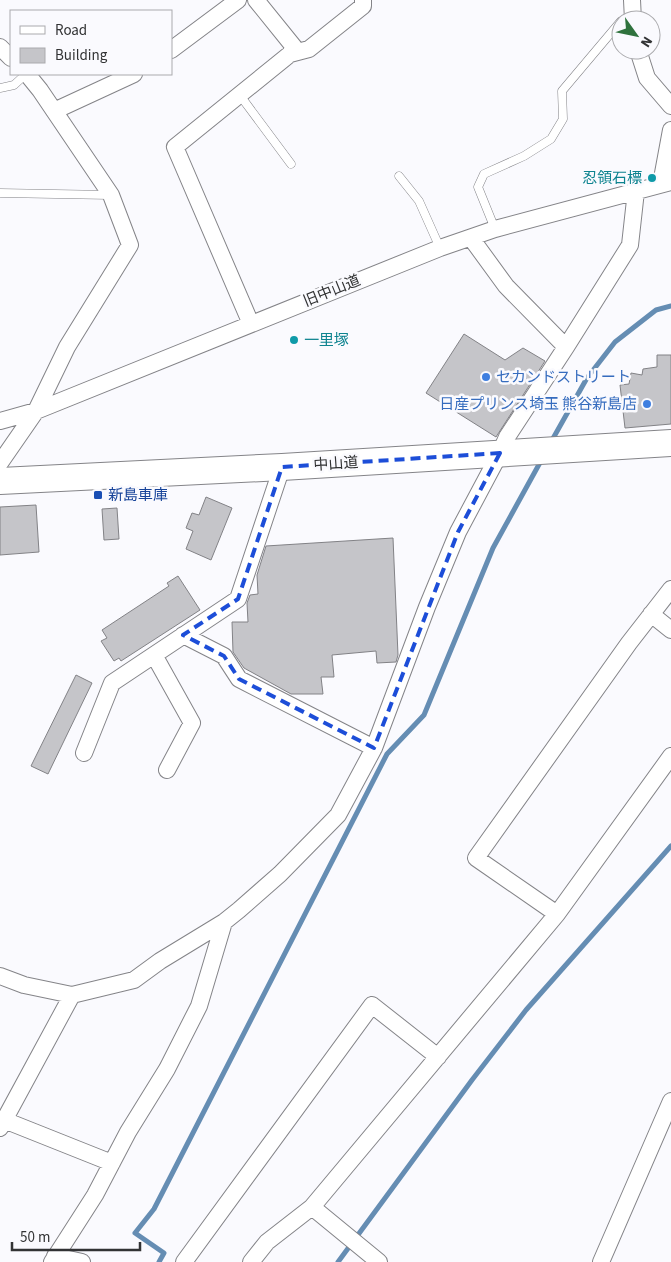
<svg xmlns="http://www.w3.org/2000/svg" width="671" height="1262" font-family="'Source Sans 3','Noto Sans JP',sans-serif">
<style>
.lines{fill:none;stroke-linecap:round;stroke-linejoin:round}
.stream{stroke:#658db3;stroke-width:5}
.building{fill:#c5c5c9;stroke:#828286}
.service-casing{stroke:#848488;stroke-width:9}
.minor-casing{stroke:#848488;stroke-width:18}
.trunk-casing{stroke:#848488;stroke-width:28}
.service{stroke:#fff;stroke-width:8}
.minor{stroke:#fff;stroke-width:16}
.trunk{stroke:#fff;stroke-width:26}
.marked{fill:none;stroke:#1d4ed8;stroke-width:4;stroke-dasharray:10 6;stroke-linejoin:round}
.culture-dot{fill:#0f9aa8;stroke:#fafafe;stroke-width:2}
.shop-dot{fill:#3f7fe0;stroke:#fafafe;stroke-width:2}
.transit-dot{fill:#1a4fb4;stroke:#fafafe;stroke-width:2}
.labels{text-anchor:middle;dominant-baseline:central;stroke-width:5;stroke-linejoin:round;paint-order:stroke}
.culture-label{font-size:15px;fill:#0d838f;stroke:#fafafe;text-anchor:end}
.street-label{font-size:15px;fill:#323334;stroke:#fafafe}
.shop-label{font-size:15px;fill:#366cbe;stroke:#fafafe;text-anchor:start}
.transit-label{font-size:15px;fill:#164399;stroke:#fafafe;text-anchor:start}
</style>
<rect width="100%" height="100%" fill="#fafafe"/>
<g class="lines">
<!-- stream -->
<path class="stream" d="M551,442l36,-64 28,-36 41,-32 15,-4
M159,1262l5,-9 -29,-20 19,-24 233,-455 37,-39 69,-167 49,-89
M338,1262l134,-182 54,-70 145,-164"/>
</g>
<!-- building -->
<path class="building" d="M464,334l41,26 18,-12 22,13 -49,76 -70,-44z
M657,355h14v69l-46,4 -5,-43 9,-1 2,-11 11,2 1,-6 14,-2z
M206,497l26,11 -21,52 -25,-11 7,-18 -7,-3 6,-15 7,2z
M36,505l3,47 -39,3v-48z
M117,508l2,31 -15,1 -2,-31z
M393,538l5,117 -2,7 -19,1 -1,-12 -44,4 2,22h-13l2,17h-32l-47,-26 -11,-16 -1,-30h16l-1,-19 3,-8 8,-1 -1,-19 9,-29z
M178,576l22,34 -79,51 -2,-3 -5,3 -13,-20 6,-3 -5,-8 67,-44 -2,-3z
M76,675l16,8 -44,91 -17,-8z"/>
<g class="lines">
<!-- service casing -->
<g class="service-casing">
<path id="service" d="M0,88l14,-3 12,-11
M239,94l52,70
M399,176l20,25 21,47
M0,193l110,2
M495,229l-17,-42 6,-13 40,-18 27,-17 12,-20 -1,-28 59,-70"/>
</g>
<!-- minor casing -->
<g class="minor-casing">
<path id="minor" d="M632,0l1,20
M0,47l11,11
M171,50l67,-50
M638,50l9,28 24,28
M290,54l19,-5 54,-43v-6
M54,111l80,-37
M661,184l10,-54
M471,238l35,48 60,61
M251,324l-76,-177 115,-93 4,-7 -38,-47
M0,421l36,-10 404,-163 55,-19 176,-47
M0,463l36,-52 31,-64 63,-102 -19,-50 -71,-105 -13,-16
M651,614l20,16
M183,635l41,21 15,23 135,69
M154,655l38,68 -25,47
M84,753l28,-70 126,-84 44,-132
M557,914l-81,-56 153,-215 42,-54
M0,976l24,9 48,10 62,-15 26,-19 64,-39 15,-12 41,-36 58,-59 36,-67 53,-141 31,-75 42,-79 7,-16 59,-90 64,-102 6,-54
M4,1120l108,43
M0,1128l72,-133
M312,1207l67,55
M55,1256l27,6
M52,1262l43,-67 33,-63 39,-63 32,-63 25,-84
M184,1262l188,-257 66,52
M251,1262l16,-20 45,-35 245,-293 114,-158
M601,1262l70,-161"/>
</g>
<!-- trunk casing -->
<g class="trunk-casing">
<path id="trunk" d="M0,481l282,-14 389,-24"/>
</g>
<!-- service -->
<use href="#service" class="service"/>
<!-- minor -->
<use href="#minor" class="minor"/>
<!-- trunk -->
<use href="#trunk" class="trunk"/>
</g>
<!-- marked area -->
<path class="marked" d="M500,453l-42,79 -84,216 -135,-69 -15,-23 -41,-21 55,-36 44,-132z"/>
<!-- markers -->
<g class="culture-dot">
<circle cx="652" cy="178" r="5"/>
<circle cx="294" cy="340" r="5"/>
</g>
<g class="shop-dot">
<circle cx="486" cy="377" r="5"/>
<circle cx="647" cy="404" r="5"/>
</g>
<rect class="transit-dot" x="93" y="490" width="10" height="10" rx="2.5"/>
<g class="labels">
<!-- culture labels -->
<g class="culture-label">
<text x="642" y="178">忍領石標</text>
<text x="304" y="340" text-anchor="start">一里塚</text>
</g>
<!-- street labels -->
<g class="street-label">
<text transform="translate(332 291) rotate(-22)">旧中山道</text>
<text transform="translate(336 464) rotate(-4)">中山道</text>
</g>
<!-- shop labels -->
<g class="shop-label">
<text x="496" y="377">セカンドストリート</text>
<text x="637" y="404" text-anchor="end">日産プリンス埼玉 熊谷新島店</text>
</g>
<!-- transit labels -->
<g class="transit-label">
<text x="108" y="495">新島車庫</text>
</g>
</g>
<!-- legend -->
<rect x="10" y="10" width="162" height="65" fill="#fafafe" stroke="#aaaaad"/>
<rect x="20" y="26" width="25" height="8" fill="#ffffff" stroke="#aaaaad"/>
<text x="55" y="35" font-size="15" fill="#323334">Road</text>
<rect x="20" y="48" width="25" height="15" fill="#c5c5c9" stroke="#aaaaad"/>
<text x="55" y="60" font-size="15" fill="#323334">Building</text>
<!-- north arrow -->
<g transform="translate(636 35) rotate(123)"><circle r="24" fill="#fafafe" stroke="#aaaaad"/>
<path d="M0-4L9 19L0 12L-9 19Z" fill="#2f723d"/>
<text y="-8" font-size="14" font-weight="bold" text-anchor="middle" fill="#323334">N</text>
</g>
<!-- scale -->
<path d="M12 1242v8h128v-8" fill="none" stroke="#323334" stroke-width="2.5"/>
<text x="20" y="1242" font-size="15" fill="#323334" stroke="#fafafe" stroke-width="4" paint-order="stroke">50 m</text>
</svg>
